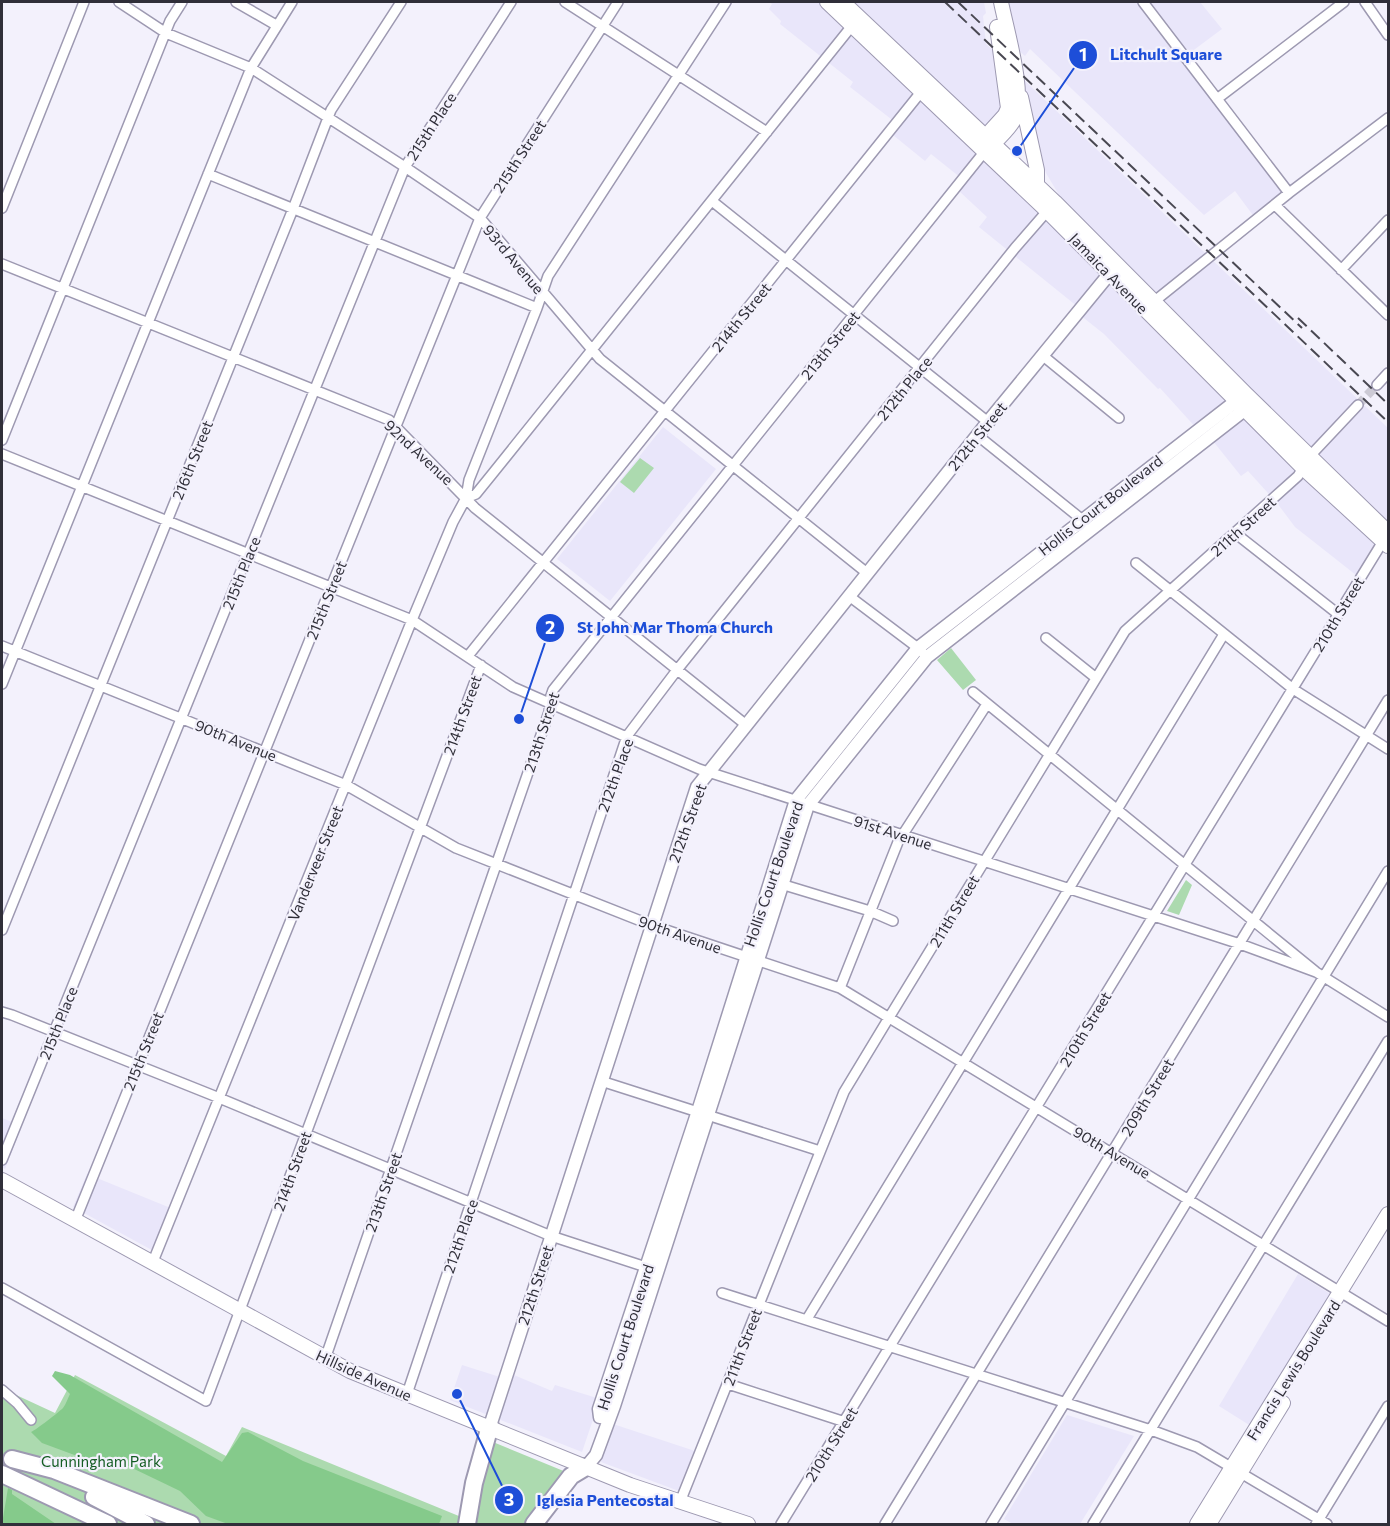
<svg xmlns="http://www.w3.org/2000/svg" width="1390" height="1526" font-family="Commissioner,sans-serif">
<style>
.built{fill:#e9e6fa}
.green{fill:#acdaaf}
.forest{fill:#85ca8b}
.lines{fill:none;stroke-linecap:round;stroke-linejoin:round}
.minor-tunnel{stroke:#cccad5;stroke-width:9;stroke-dasharray:9 4.5;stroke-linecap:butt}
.minor-casing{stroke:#9d99b1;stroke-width:12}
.secondary-casing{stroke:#9d99b1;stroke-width:15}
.primary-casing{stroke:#9d99b1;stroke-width:16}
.motorway-casing{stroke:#9d99b1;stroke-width:20}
.minor{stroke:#fff;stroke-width:9}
.secondary{stroke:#fff;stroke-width:12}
.primary{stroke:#fff;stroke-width:14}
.motorway{stroke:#fff;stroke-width:16}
.rail{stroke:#494852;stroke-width:2;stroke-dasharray:12 6;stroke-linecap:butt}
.labels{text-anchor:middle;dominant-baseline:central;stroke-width:4.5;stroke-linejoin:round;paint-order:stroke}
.street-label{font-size:15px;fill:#302f39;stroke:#f3f1fc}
.park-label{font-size:15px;fill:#135c22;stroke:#f3f1fc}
.leader{fill:none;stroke:#1d4ed8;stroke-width:2}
.callout-dot{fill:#1d4ed8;stroke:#f3f1fc;stroke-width:2}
.mark-label{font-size:18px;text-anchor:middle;font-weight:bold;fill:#fff}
.callout-label{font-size:16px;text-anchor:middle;font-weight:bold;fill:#1d4ed8;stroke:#f3f1fc;stroke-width:4.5;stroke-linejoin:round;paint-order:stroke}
</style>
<rect width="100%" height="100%" fill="#f3f1fc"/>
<!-- built -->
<path class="built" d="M769,2h50l220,211 190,190 -31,27 -38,-42 -2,1 -54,-55 -24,-19 3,-4 -104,-84 8,-10 -28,-26 7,-9 -35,-28 -6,7 -32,-26 7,-9 -50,-39 3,-5 -73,-58 1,-3 -12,-12 3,-5z
M852,2h132l2,11 -3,3 3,28 10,9 6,59 -17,21z
M1008,2h192l22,27 -35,26 102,136 -34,27 -20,-27 -31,24 -174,-166 -5,7 -10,-9z
M1023,79l365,349v96l-55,-50 -262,-262 -12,-17 -13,-22 -8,-24z
M1243,418l131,126 -18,31 -61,-48 -18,-24 -29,-32 -7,5 -28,-35z
M663,427l53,42 -106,132 -53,-42z
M2,1118l20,8 -17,43 -3,-2z
M87,1174l91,37 -17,44 -88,-48z
M1298,1274l34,21 -78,133 -35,-22z
M462,1365l38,12 2,-7 50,21 3,-6 45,14 -18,53 -132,-52z
M1067,1415l67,21 -54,88h-67l-9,-5z
M613,1424l82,27 -16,40 -78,-29z"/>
<!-- green -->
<path class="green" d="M640,458l14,10 -20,25 -14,-11z
M951,648l25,32 -13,10 -26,-30z
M1186,880l6,5 -13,30 -12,-4z
M75,1375l151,81 16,-29 229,94 22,-79 73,30 -25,52h-539v-129l8,7 4,-8 41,19z"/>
<!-- forest -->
<path class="forest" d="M55,1371l15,4 152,87 20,-29 6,-1 55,29 139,55 -3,8h-211l-22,-8 -26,-25 -52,-25 -40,-6 -46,-17 -11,-11c5,-2 28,-20 32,-24 3,-4 5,-10 7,-14l-18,-18z
M8,1488l4,2v4l44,30h-54z"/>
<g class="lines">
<!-- minor-tunnel -->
<path class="minor-tunnel" d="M1358,405l19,-20"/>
<!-- minor casing -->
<g class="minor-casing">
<path id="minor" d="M119,2l47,31 85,35 154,99 75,51 120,141 267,214
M236,2l40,23
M565,2l202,130
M1143,2l146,191
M1365,2l23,33
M1217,99l127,-97
M208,174l329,134
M712,201l276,221
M1275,205l113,110
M2,208l82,-206
M2,264l387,156 86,88 270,216
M1341,270l47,-50
M1151,304l138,-111 99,-75
M1042,355l77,63
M1377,385l11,-12
M977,435l108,87
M2,440l168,-419 12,-19
M2,454l410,166 101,67 186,82 541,175 76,28
M466,498l10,-4 17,-21 362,-451
M1235,533l103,81
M1136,563l157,126 95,60
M849,596l69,52 9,9
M1046,638l50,40
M2,646l344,139 110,63 195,77 189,63 548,333
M468,656l457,-569
M2,684l249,-616 41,-66
M973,692l343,280 72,45
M771,881l99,30 23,10
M2,930l291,-721 38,-99 70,-108
M840,988l58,-146 89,-138
M2,1012l10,3 200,80 339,141 101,33
M601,1081l219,70
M2,1160l403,-993 106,-165
M75,1221l405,-1003 138,-216
M152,1264l260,-644 41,-98 13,-24 3,-18 68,-172 11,-32 178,-274
M2,1288l204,113 275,-736
M722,1293l429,137 46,17 130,77
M807,1319l417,-685
M325,1359l224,-647 2,-16 2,-6 432,-539
M728,1384l117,38
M2,1390l15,13 14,17
M407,1394l220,-658 50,-66 338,-422 34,-39
M680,1502l164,-410 46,-76 235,-385 173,-155 12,-20 48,-51
M781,1524l604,-986
M885,1524l503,-824
M991,1524l397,-653
M1093,1524l295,-483
M1316,1524l72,-118"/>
</g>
<!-- secondary casing -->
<g class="secondary-casing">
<path id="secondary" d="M609,1418l-9,-1 -1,-8 101,-304 96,-305 122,-152 326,-253
M490,1426l207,-639 291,-365 127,-155
M586,1467l10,-12 18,-49 194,-601 119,-148 325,-253"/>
</g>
<!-- primary casing -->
<g class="primary-casing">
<path id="primary" d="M827,2l220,209 256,257 85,78
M843,2l212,200 191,192 142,138
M1021,97l16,73v16
M985,146v-9l20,-22 3,-7 -11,-81
M986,151c9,-9 22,-20 28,-31 13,-22 -8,-92 -13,-118
M2,1180l348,191 280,114 118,39
M1197,1524l191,-310
M1209,1524l74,-121"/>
</g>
<!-- motorway casing -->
<g class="motorway-casing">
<path id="motorway" d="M12,1459l42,11 137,54
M2,1474l106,50
M94,1497l52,27
M467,1524l7,-41 16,-57
M534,1524l37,-48 15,-9"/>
</g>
<!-- minor -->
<use href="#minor" class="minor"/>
<!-- secondary -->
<use href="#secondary" class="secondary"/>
<!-- primary -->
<use href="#primary" class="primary"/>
<!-- motorway -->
<use href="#motorway" class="motorway"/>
<!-- rail -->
<path class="rail" d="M945,2l443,420
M958,2l344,326
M1298,318l90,86"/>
</g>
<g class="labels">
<!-- street labels -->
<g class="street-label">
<text transform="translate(431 126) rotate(-57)">215th Place</text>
<text transform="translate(519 156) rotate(-57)">215th Street</text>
<text transform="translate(514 259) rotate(50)">93rd Avenue</text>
<text transform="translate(1109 273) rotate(46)">Jamaica Avenue</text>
<text transform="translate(741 317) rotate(-51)">214th Street</text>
<text transform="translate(830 345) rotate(-51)">213th Street</text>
<text transform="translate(904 388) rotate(-51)">212th Place</text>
<text transform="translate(977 436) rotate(-51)">212th Street</text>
<text transform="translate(419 452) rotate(43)">92nd Avenue</text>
<text transform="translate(192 460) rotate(-68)">216th Street</text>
<text transform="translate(1100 505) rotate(-38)">Hollis Court Boulevard</text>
<text transform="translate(1243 526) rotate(-42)">211th Street</text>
<text transform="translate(241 573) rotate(-68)">215th Place</text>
<text transform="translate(326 600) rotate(-68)">215th Street</text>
<text transform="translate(1338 614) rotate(-59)">210th Street</text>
<text transform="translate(462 715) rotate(-70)">214th Street</text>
<text transform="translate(541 732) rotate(-72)">213th Street</text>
<text transform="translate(236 740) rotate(22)">90th Avenue</text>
<text transform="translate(615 775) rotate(-70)">212th Place</text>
<text transform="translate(687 823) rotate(-70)">212th Street</text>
<text transform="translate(893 832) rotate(18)">91st Avenue</text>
<text transform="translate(315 863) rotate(-68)">Vanderveer Street</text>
<text transform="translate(773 874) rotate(-71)">Hollis Court Boulevard</text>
<text transform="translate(954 911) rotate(-59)">211th Street</text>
<text transform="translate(680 934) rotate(19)">90th Avenue</text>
<text transform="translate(58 1023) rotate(-68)">215th Place</text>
<text transform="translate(1085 1029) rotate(-59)">210th Street</text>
<text transform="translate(143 1051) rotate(-68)">215th Street</text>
<text transform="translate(1147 1097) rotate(-59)">209th Street</text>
<text transform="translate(1112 1152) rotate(31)">90th Avenue</text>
<text transform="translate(292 1171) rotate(-70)">214th Street</text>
<text transform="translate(383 1192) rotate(-71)">213th Street</text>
<text transform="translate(460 1236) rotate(-71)">212th Place</text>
<text transform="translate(535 1285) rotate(-72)">212th Street</text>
<text transform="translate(625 1337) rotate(-72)">Hollis Court Boulevard</text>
<text transform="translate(742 1347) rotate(-69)">211th Street</text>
<text transform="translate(1293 1370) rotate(-58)">Francis Lewis Boulevard</text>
<text transform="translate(364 1375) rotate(24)">Hillside Avenue</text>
<text transform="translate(831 1444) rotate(-58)">210th Street</text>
</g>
<!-- park labels -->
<g class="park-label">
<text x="101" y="1461">Cunningham Park</text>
</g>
</g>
<!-- callouts -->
<path class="leader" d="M1017 151L1083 55M519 719L550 628M457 1394L509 1500"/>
<g class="callout-dot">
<circle cx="1017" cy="151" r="6"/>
<circle cx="519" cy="719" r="6"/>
<circle cx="457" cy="1394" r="6"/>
<circle cx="1083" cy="55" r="15"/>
<circle cx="550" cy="628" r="15"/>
<circle cx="509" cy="1500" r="15"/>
</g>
<g class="mark-label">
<text x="1083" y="61">1</text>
<text x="550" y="634">2</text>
<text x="509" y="1506">3</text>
</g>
<g class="callout-label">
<text x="1166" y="60">Litchult Square</text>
<text x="675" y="633">St John Mar Thoma Church</text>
<text x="605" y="1506">Iglesia Pentecostal</text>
</g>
<!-- border -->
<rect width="1390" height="1526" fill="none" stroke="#302f39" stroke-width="6"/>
</svg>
